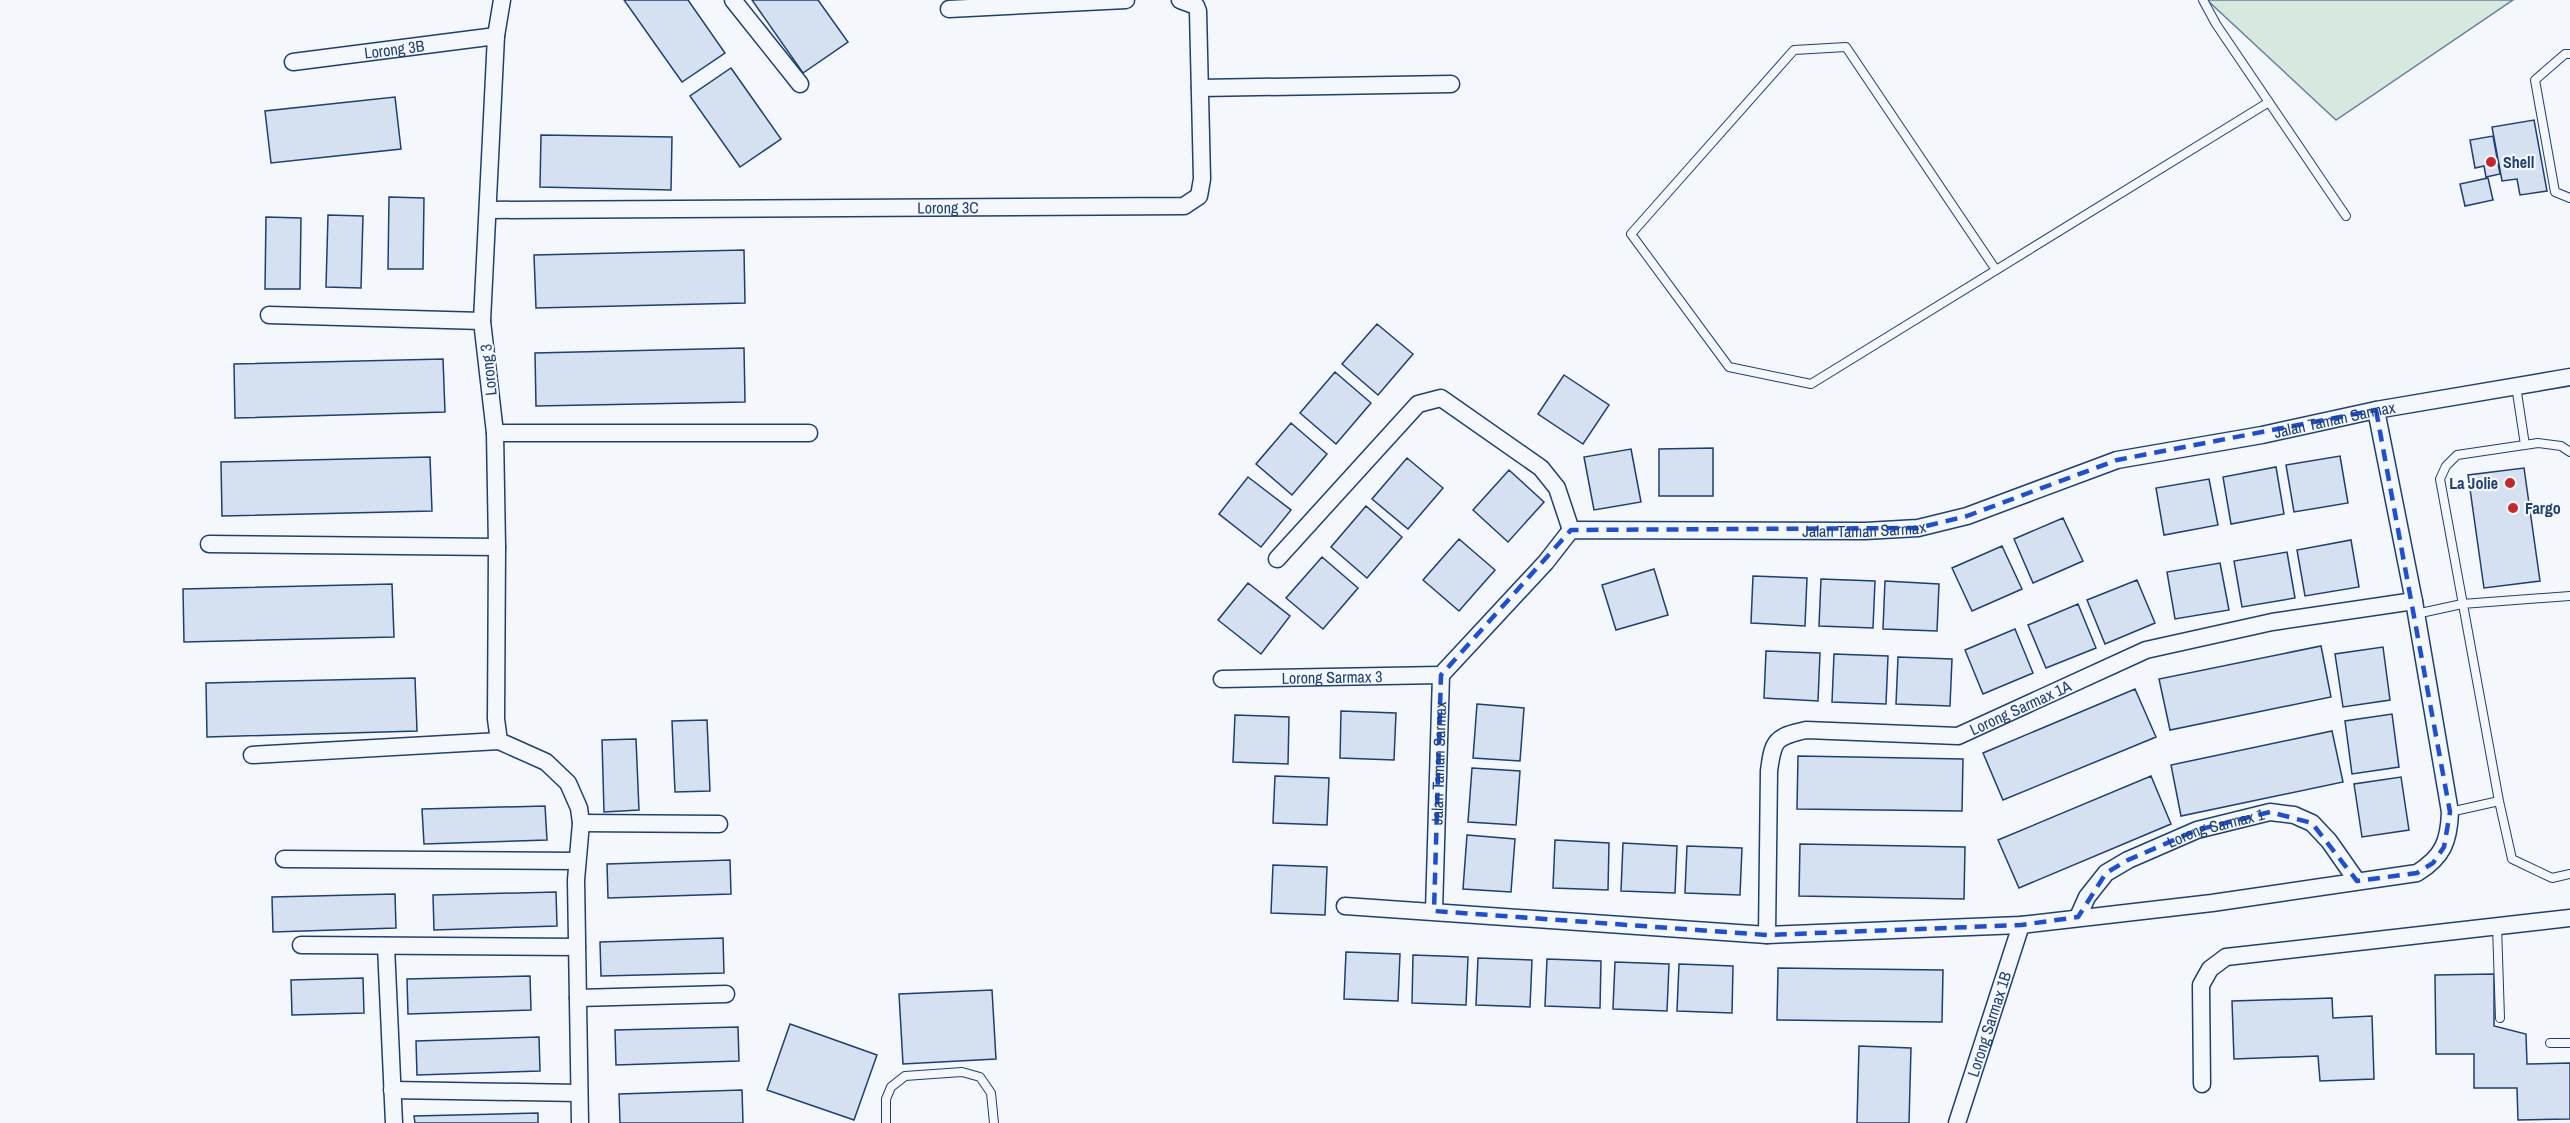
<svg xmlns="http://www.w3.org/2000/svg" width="2570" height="1123" font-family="'Archivo Narrow',sans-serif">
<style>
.green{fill:#d7e8df;stroke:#687fa3;stroke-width:1.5}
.building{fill:#d5e0f0;stroke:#1d3f73;stroke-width:1.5}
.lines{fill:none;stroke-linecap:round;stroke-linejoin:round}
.service-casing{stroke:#1d3f73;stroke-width:10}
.minor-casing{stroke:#1d3f73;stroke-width:19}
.service{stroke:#f4f7fb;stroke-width:8}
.minor{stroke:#f4f7fb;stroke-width:16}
.marked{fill:none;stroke:#1d4ed8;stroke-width:4.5;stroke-dasharray:12 8;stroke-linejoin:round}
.poi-dot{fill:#c62828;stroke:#f4f7fb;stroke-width:2}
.labels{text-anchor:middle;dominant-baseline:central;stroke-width:4.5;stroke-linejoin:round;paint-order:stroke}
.street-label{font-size:16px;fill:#1d3f73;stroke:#f4f7fb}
.poi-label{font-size:16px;font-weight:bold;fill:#1d3f73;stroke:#f4f7fb;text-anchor:start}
</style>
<rect width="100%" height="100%" fill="#f4f7fb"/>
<!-- green -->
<path class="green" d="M2207,0h306l-177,120z"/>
<!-- building -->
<path class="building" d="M624,0h64l37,53 -43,29z
M752,0h66l30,42 -45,31z
M731,68l50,71 -41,28 -50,-71z
M395,97l6,52 -130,14 -6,-52z
M2534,120l13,71 -27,4 -3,-16 -15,2 -10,-54z
M541,135l131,2 -1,53 -131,-3z
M2493,136l7,38 -14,3 -2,-11 -9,2 -5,-28z
M2488,178l5,22 -28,6 -5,-22z
M389,197l35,1 -1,71h-35z
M328,215l35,1 -2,72 -35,-1z
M266,217l35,1 -1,71h-35z
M744,250l1,53 -209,5 -2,-53z
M1377,324l36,30 -35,41 -36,-31z
M744,348l1,54 -209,4 -1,-53z
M443,359l2,53 -210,6 -1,-54z
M1335,372l36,31 -35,41 -36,-31z
M1564,375l45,30 -26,39 -45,-30z
M1291,423l36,31 -35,41 -36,-31z
M1713,448v48h-54v-47z
M1631,449l10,53 -47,8 -10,-53z
M2340,456l8,47 -54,9 -8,-47z
M430,457l2,54 -210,5 -1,-54z
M1407,458l36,30 -35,41 -36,-30z
M2276,467l8,47 -53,10 -8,-47z
M2524,468l16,113 -56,7 -16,-113z
M1509,470l35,32 -36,40 -35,-32z
M1248,477l43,33 -30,37 -42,-33z
M2209,479l9,46 -54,10 -8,-47z
M1366,506l36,31 -35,41 -36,-31z
M2063,518l20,43 -50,22 -19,-44z
M1459,539l36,31 -36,41 -36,-31z
M2351,540l8,47 -54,9 -8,-46z
M2002,546l20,43 -50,22 -20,-43z
M2287,552l8,46 -53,9 -8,-46z
M1322,557l36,31 -35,41 -37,-31z
M2220,563l9,47 -54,9 -8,-47z
M1654,569l14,46 -52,15 -14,-45z
M1753,576l54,2 -2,48 -54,-3z
M1821,579l54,2 -2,47 -54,-2z
M2137,580l18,43 -50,21 -18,-44z
M1885,581l54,3 -2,47 -54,-2z
M1248,583l42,33 -29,38 -43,-34z
M392,584l2,53 -210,5 -1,-53z
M2078,604l18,44 -50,20 -18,-43z
M2015,629l18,44 -50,21 -18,-44z
M2321,646l10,51 -161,33 -11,-51z
M2383,647l7,53 -47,7 -8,-53z
M1766,651l54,2 -2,48 -54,-3z
M1834,654l54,2 -2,48 -54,-2z
M1898,657l54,2 -2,47 -54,-2z
M415,678l2,53 -210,6 -1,-54z
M2135,689l21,48 -153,63 -20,-47z
M1477,704l47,4 -4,53 -47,-3z
M1341,711l55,2 -2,47 -54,-2z
M2392,714l7,53 -47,7 -7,-53z
M1235,715l54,2 -1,47 -55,-2z
M707,720l3,71 -35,1 -3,-71z
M2332,731l11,51 -162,34 -10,-51z
M636,739l3,71 -35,2 -2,-72z
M1798,756l165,3 -1,52 -165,-2z
M1472,768l48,3 -4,54 -48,-3z
M1275,776l54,2 -2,47 -54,-2z
M2151,776l20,48 -152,64 -21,-48z
M2401,777l8,53 -47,7 -8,-53z
M545,806l2,34 -123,4 -2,-35z
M1467,835l48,4 -4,53 -48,-3z
M1555,840l54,3 -1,47 -55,-2z
M1623,843l54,3 -2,47 -54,-2z
M1800,844l165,3 -1,52 -165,-3z
M1687,846l55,2 -2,47 -55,-2z
M730,860l1,34 -123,4 -1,-34z
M1273,865l54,2 -2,48 -54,-2z
M556,892l1,34 -123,4 -1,-35z
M395,894l1,34 -123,4 -1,-35z
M723,938l1,35 -123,3 -1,-34z
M1346,952l54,2 -2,47 -54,-2z
M1413,955l55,2 -2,48 -54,-2z
M1478,958l54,2 -2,47 -54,-2z
M1547,959l54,2 -1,47 -55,-2z
M1615,962l54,2 -2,47 -54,-2z
M1679,964l54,2 -1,47 -55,-2z
M1778,968l165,2 -1,52 -165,-2z
M2494,974v52l32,8 1,30 43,-1v56l-52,1 -1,-32h-43v-34h-38l-1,-79z
M530,976l1,34 -123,4 -1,-35z
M363,978l1,35 -72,2 -1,-35z
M992,990l4,69 -93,5 -4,-70z
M2332,998l1,20 39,-2 2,63 -54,2 -2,-25 -84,3 -2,-58z
M790,1024l87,31 -23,65 -87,-30z
M738,1027l1,34 -123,4 -1,-35z
M539,1037l1,34 -123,4 -1,-34z
M1859,1046l52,2 -2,75h-52z
M742,1090l1,33h-123l-1,-29z
M538,1113v10h-123l-1,-7z"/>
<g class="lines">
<!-- service casing -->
<g class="service-casing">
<path id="service" d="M2203,0l13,24 130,192
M2570,54h-5l-30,26 20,112 15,6
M1996,270l-150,-223 -52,3 -163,184 98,133 82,17 458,-282
M2516,386l9,59
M2570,452l-9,-6 -23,-3 -81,12 -11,11 -6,13 59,322 13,58 40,19 18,-4
M2416,614l46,-10 108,-8
M2450,812l49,-11
M2497,926l3,92
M2550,1043h20
M886,1123v-24l5,-12 14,-11 57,-4 18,5 11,16 3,30"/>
</g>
<!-- minor casing -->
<g class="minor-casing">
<g id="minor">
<path d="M733,0l67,84"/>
<path d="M949,9l177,-9"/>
<path id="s1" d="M293,62l203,-26"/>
<path d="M1200,88l251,-4"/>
<path id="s2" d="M488,210l696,-4 15,-10 3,-17 -4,-168 -2,-5 -16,-6"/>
<path d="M269,315l213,6"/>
<path d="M495,433h314"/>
<path d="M209,544l288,3"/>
<path d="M1277,559l141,-155 23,-6 100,70 16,20 14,42"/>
<path id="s3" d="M1222,679l219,-4"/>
<path d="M499,741l-3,-22 1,-172 -2,-114 -13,-112 14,-285 6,-36"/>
<path d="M252,755l247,-14 47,21 22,21 11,25 2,15 -5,57 4,243"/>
<path d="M581,823l138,1"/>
<path d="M284,859l293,2"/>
<path d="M1345,906l422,29 254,-10 191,-22 205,-30c26,-16 32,-32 33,-61l-36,-211 -38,-191"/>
<path id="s4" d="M1434,911l7,-236 105,-113 25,-32 294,1 53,-3 49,-12 150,-56 145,-25 114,-25 194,-33"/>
<path id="s5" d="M2078,917l9,-20 19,-24 22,-13 69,-30 73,-18 24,3 18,8 17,18 28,40"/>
<path id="s6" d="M1767,935l2,-164c4,-31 6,-34 37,-41l152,6 188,-86 126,-28 142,-21"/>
<path d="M301,945l276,2"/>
<path d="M386,946l8,177"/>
<path d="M578,998l148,-4"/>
<path d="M2202,1084l-1,-99 9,-16 16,-12 344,-39"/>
<path d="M392,1090l187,3"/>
<path id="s7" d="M1957,1123l64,-198"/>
</g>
</g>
<!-- service -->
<use href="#service" class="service"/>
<!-- minor -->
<use href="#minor" class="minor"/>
</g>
<!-- marked area -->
<path class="marked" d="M2376,410l74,402 -6,35 -11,16 -16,10 -60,8 -45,-58 -42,-11 -73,18 -69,30 -22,13 -28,44 -57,8 -254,10 -333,-24 7,-236 130,-145 347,-2 49,-12 150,-56z"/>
<!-- markers -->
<g class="poi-dot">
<circle cx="2491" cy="162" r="6"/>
<circle cx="2510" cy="483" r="6"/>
<circle cx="2513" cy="508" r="6"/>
</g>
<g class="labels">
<!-- street labels -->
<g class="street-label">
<text stroke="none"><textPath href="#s1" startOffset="102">Lorong 3B</textPath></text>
<text stroke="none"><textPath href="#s2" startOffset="460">Lorong 3C</textPath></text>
<text transform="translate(488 370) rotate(-96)">Lorong 3</text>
<text stroke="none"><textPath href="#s4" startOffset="1210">Jalan Taman Sarmax</textPath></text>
<text stroke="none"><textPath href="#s4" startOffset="724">Jalan Taman Sarmax</textPath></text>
<text stroke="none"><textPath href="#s3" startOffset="110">Lorong Sarmax 3</textPath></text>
<text stroke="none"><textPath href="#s6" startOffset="447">Lorong Sarmax 1A</textPath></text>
<text stroke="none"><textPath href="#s4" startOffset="148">Jalan Taman Sarmax</textPath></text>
<text stroke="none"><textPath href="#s5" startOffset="172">Lorong Sarmax 1</textPath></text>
<text stroke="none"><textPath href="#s7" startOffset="104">Lorong Sarmax 1B</textPath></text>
</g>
<!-- poi labels -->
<g class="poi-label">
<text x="2503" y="162">Shell</text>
<text x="2498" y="483" text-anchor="end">La Jolie</text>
<text x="2525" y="508">Fargo</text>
</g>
</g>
</svg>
